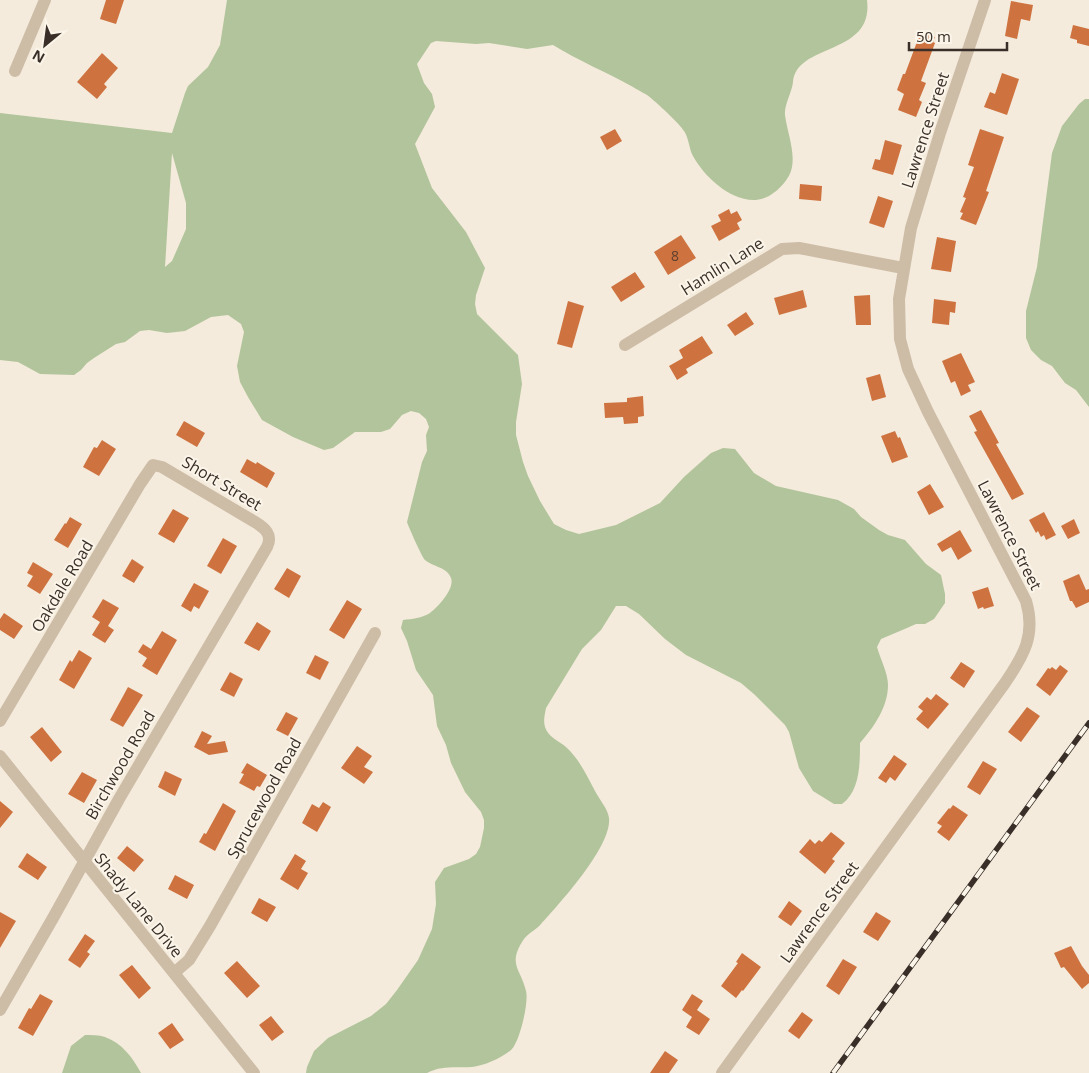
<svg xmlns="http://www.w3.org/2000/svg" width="1089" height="1073" font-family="'Open Sans',sans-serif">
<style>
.green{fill:#b2c49b;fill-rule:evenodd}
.building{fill:#ce7340}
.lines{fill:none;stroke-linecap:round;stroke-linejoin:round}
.minor{stroke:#cdbda7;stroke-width:12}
.rail-casing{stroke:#392f28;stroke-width:5.5}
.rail{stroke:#fbf5e9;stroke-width:4;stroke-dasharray:11;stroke-linecap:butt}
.labels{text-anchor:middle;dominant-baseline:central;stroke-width:4;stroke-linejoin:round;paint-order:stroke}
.number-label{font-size:14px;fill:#5e402e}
.street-label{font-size:16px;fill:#392f28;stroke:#fbf5e9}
</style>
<rect width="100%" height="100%" fill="#f4ebdc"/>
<!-- green -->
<path class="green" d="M227,0h640c7,56 -70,42 -74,82 -1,10 -9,23 -8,33 2,16 10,36 7,52 -2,12 -13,23 -23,29 -28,15 -63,-16 -76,-40 -4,-7 -4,-18 -9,-25 -5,-8 -24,-25 -32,-32 -5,-5 -13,-8 -19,-12 -27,-15 -54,-26 -80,-42l-26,4 -38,-6 -13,1 -40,-3 -5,2 -14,21 7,19 8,11 3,13 -20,37 17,44 34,44 19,36 -9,27 -1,9 2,10 41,41 4,29 -6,38v13l7,27 5,14 12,25 14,23 12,6 13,4 37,-9 44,-22 24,-26 27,-24 12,-5 12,1 19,24 22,13 62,14 16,9 7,8 18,13 9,5 17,5 21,24 15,11 4,19v9l-11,16 -9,5h-9l-9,4 -26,11 -4,8c3,11 11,26 11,38 0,22 -14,42 -28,58 0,21 0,48 -18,61h-8l-21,-13 -14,-23 -10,-36 -4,-7 -30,-30 -14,-12 -55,-28 -21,-16 -26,-25 -13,-8h-10l-15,24 -19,19 -36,59c-1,6 -3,12 -1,19 3,10 14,14 21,20 14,13 21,29 29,44 4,8 13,18 14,27 3,28 -49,85 -68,106 -6,7 -14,9 -19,18 -14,23 -1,27 4,49 3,11 -6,49 -14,58 -8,8 -28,17 -40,18 -17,1 -30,-2 -45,6h-121l1,-6 7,-16 14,-13 43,-22 15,-12 11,-14 21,-30 14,-31 4,-25 -1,-22 9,-14 25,-9 7,-5 4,-7 4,-19v-8l-3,-8 -16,-20 -14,-29 -5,-18 -9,-19 -4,-31 -17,-25 -9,-29 -6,-13 2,-8c9,-1 19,-2 27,-7 8,-6 25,-24 21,-35 -4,-11 -18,-11 -26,-18 -3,-3 -16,-32 -18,-38l15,-60 5,-11 -1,-16 3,-8 -3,-8 -7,-6 -8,-2 -9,4 -12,14 -9,3h-26l-22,16 -9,2 -31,-13 -31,-17 -14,-23 -8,-15 -3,-16 7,-34 -3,-8 -13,-9 -17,2 -26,14 -18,2 -18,-3 -9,1 -15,11 -9,2 -22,14 -7,5 -6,7 -7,5 -34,-1 -22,-12 -18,-2v-247l172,20 13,-40 3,-7 20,-19 12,-22zM172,153l14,50v26l-14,32 -7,6z
M1085,99h4v308l-13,-17 -11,-7 -13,-17 -11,-6 -10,-10 -5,-12v-27l11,-44 15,-114 10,-27 17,-22z
M85,1035c6,0 14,0 20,2 17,6 28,21 36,36h-79l9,-27z"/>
<!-- building -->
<path class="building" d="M106,0h18l-8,24 -16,-5z
M1011,1l22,4 -3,16 -9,-2 -4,20 -12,-3z
M1073,25l16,4v17l-12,-3v-3l-7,-2z
M921,31l14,6 -2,5 2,1 -14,38 5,2 -7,17 3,2 -6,15 -18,-7 6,-16 -7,-4 6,-16h2z
M102,53l16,15 -14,16 3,3 -10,12 -20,-17z
M1002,73l17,6 -12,36 -23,-8 6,-15 5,2z
M615,129l7,12 -15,9 -7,-13z
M980,129l24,8 -18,54 3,1 -13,33 -16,-6 3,-6 -3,-1 6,-14 -3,-1 11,-30 -6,-2z
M885,140l17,5 -9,30 -21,-6 3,-10 5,1z
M800,184l22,2 -1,15 -22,-2z
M878,196l15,5 -9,27 -15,-5z
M729,209l2,5 6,-3 5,9 -5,3 3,6 -21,12 -8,-15 10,-5 -3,-6z
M681,235l15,23 -28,17 -14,-23z
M937,237l19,4 -5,31 -20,-3z
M635,272l10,15 -24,15 -10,-15z
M803,290l4,17 -28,8 -5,-17z
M870,295l1,30h-15l-2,-29z
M934,299l22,3 -1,11 -5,-1 -1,13 -17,-2z
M568,301l16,5 -12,42 -15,-4z
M746,312l8,12 -19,12 -8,-11z
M702,336l11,17 -27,16 2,4 -11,7 -8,-14 14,-8 -4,-8z
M961,353l14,29 -7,3 3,6 -10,5 -6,-15 -4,2 -9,-22z
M880,374l6,23 -14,4 -6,-23z
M643,396l1,20 -6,1v6l-14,1 -1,-7 -18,1 -1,-15 23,-1v-4z
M981,410l18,33 -3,1 28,50 -12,6 -38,-68 3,-1 -8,-15z
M184,421l21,12 -8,14 -21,-12z
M895,431l3,7 2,-1 8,20 -16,6 -11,-27z
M102,440l14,9 -17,27 -16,-9 11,-20 3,1z
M247,459l9,5 1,-2 18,11 -8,15 -27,-16z
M930,484l14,23 -15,8 -12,-23z
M173,509l16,9 -15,25 -16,-9z
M1044,512l12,23 -10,5 -2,-5 -3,2 -3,-6 -2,2 -7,-13z
M70,517l12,7 -14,24 -14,-8 11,-17 1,1z
M1074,519l6,14 -12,6 -7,-13z
M960,530l12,21 -14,9 -7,-13 -9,5 -5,-8z
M223,538l14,8 -16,28 -14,-8z
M132,559l12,8 -10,16 -12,-7z
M33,562l20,12 -13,20 -13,-8 6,-10 -6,-3z
M287,568l14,8 -12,22 -15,-9z
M1079,574l7,16 3,-1v13l-13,6 -4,-7h-2l-7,-20z
M194,583l15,8 -10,18 -5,-3 -3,6 -10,-6z
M988,587l6,19 -10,3 -1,-2 -5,2 -6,-17z
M103,599l16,9 -11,18 6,4 -9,13 -13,-8 8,-13 -8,-5z
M347,600l15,9 -18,30 -15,-9z
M4,613l19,13 -9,13 -14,-9v-11z
M257,622l14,9 -12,20 -15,-8z
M162,631l15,9 -20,35 -15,-9 5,-8 -9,-6 5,-8 8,5z
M79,650l13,8 -18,31 -15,-9 11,-20 2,2z
M315,655l14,7 -9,18 -14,-7z
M961,662l14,9 -11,17 -14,-10z
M1060,665l8,6 -18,25 -14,-11 12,-17 2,1 2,-2 4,3z
M230,672l13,7 -9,18 -14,-7z
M128,687l15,8 -20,32 -13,-7z
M936,694l13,10 -21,25 -12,-10 7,-8 -5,-4 9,-10 4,3z
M1027,707l13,9 -19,26 -13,-10z
M286,712l12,6 -10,18 -12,-6z
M42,727l20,25 -11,10 -21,-25z
M202,731l10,5 -5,8 18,-3 3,11 -19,3 -15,-8z
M357,746l15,10 -8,11 9,5 -9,12 -23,-16z
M894,755l13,9 -12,17 -5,-4 -4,6 -8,-5z
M983,761l14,8 -17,26 -13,-8z
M247,763l20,12 -7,12 -3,-1 -3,5 -15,-8 5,-9 -3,-1z
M165,771l17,8 -7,17 -17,-9z
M82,772l15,8 -13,23 -16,-9z
M0,801l13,11 -13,16z
M323,802l8,5 -14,25 -15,-9 10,-19 7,4z
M223,803l13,8 -21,40 -16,-9 5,-9 2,1z
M953,805l15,10 -19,26 -12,-9 5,-6 -5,-3 12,-15 1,1z
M831,832l14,11 -13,16 3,2 -10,13 -26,-22 11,-13 5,5 4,-4 3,2z
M127,846l17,14 -10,12 -17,-14z
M27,853l20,14 -9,13 -20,-13z
M295,854l11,7 -5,8 7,4 -10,17 -18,-11z
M175,875l19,10 -7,14 -19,-10z
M259,898l17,9 -9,15 -16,-9z
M789,901l13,10 -11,15 -13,-9z
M0,912l16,9 -16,27z
M876,912l15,9 -13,20 -15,-9z
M85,934l10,7 -8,11 3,2 -10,14 -12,-8z
M1071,946l11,20 7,9v8l-7,6 -18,-22 -3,1 -7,-15z
M742,953l19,14 -18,24 -1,-1 -6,8 -15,-12 17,-23 -2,-1z
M843,959l14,8 -18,28 -13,-9z
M237,961l23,25 -13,12 -23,-25z
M132,965l19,23 -12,11 -20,-24z
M40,994l13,7 -20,35 -15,-8 11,-20 2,1z
M692,994l11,7 -6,9 13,9 -11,16 -13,-8 6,-10 -10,-7z
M802,1012l11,8 -14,19 -11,-8z
M271,1016l13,16 -12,9 -13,-16z
M172,1023l12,17 -14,9 -12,-16z
M665,1051l13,9 -9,13h-19z"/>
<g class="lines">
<!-- minor -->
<path class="minor" d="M15,71l30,-71
M625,345l157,-96 17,-1 104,20
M0,721l140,-237 13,-19 9,2 93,55c10,6 18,13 12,25l-148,252 -66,119 -53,92
M0,756l254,317
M174,973l15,-13 21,-34 165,-293
M722,1073l283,-390c19,-28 31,-48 21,-82l-98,-189 -20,-43 -8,-30 -1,-40 12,-71 29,-95 45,-133"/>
<!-- rail casing -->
<g class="rail-casing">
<path id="rail" d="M833,1073l256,-350"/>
</g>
<!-- rail -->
<use href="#rail" class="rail"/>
</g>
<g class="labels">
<!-- number labels -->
<g class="number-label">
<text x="675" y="255">8</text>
</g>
<!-- street labels -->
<g class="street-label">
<text transform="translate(925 130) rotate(-72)">Lawrence Street</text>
<text transform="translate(722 266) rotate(-32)">Hamlin Lane</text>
<text transform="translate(222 483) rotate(31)">Short Street</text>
<text transform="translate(1010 535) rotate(63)">Lawrence Street</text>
<text transform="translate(62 586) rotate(-59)">Oakdale Road</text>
<text transform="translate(120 765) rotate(-60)">Birchwood Road</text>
<text transform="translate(264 798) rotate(-61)">Sprucewood Road</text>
<text transform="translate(139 905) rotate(51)">Shady Lane Drive</text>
<text transform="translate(819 912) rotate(-54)">Lawrence Street</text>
</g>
</g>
<!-- north arrow -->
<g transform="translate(45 45) rotate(209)" stroke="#fbf5e9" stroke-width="4" paint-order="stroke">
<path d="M0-4L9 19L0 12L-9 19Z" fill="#392f28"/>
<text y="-8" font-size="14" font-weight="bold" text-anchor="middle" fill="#392f28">N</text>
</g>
<!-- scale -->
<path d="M909 42v8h98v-8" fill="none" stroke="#392f28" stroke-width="2.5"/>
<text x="916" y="42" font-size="15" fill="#392f28" stroke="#fbf5e9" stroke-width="4" paint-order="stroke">50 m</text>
</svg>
